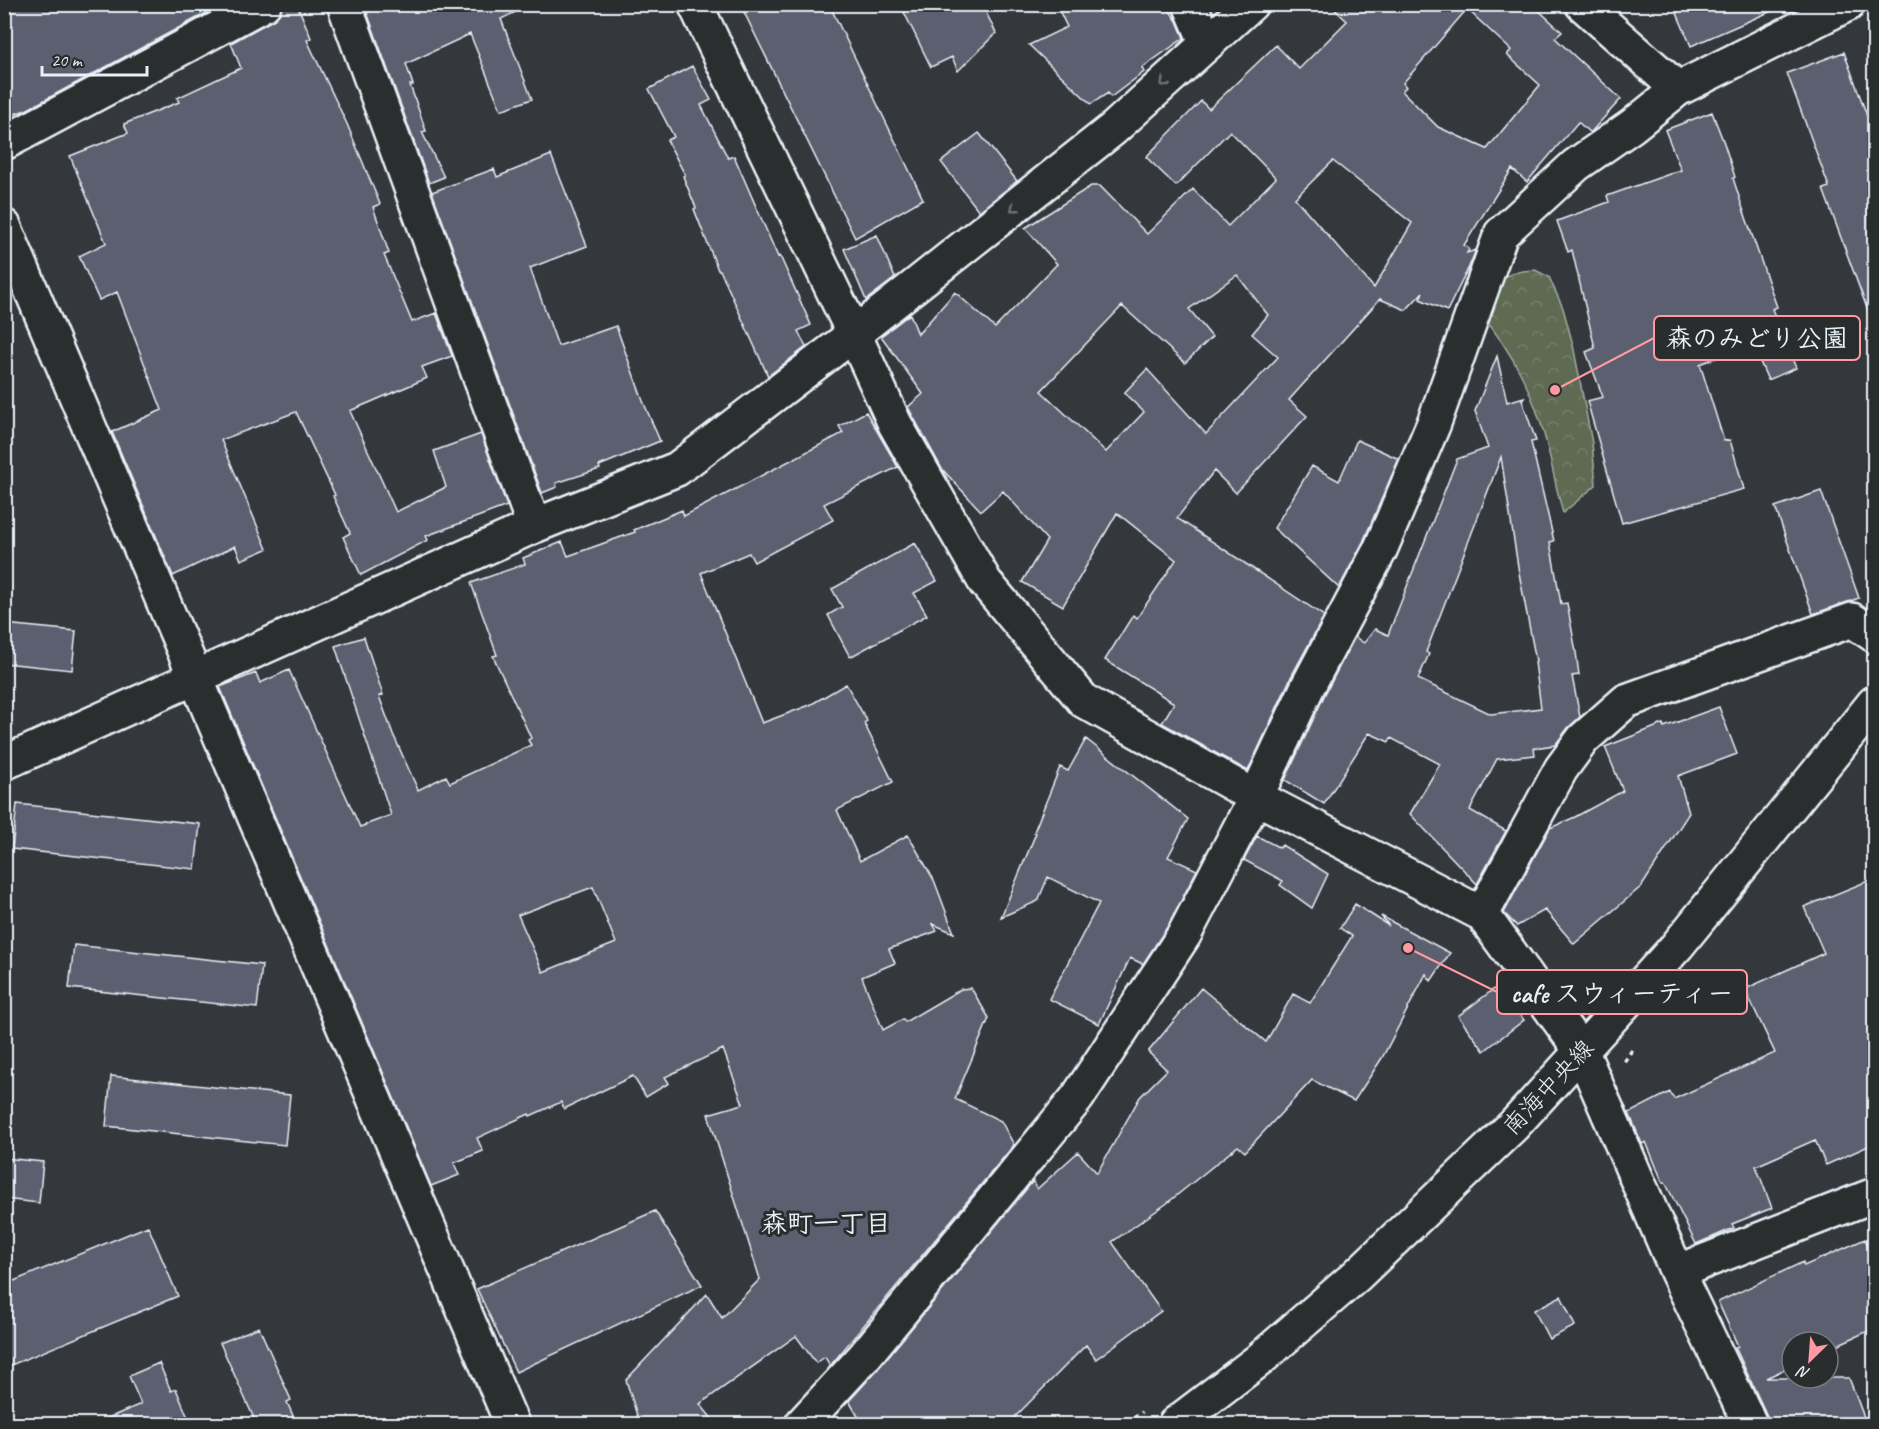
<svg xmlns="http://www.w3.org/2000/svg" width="1879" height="1429" font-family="Caveat,'Klee One',sans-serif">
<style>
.forest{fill:url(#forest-crowns);stroke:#a3aea5;stroke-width:1.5}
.building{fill:#5c5e70;stroke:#e8f1f8;stroke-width:1.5;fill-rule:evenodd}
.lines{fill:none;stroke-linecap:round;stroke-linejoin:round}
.minor-casing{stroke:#e8f1f8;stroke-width:38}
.path{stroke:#e8f1f8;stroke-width:4;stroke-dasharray:4.5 4.5;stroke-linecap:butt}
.minor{stroke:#2a2d2e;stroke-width:33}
.oneway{stroke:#6c7275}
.labels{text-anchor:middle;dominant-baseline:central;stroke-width:6;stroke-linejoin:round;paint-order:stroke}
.street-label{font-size:24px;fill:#e8f1f8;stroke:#2a2d2e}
.neighbourhood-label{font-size:26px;font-weight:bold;fill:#e8f1f8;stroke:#2a2d2e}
.leader{fill:none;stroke:#ff9aa2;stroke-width:2}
.callout-dot{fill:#ff9aa2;stroke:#2a2d2e;stroke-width:2}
.callout{fill:#2a2d2e;stroke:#ff9aa2;stroke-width:2}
.callout-label{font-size:26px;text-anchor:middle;font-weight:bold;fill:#e8f1f8}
</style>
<defs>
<pattern id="forest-crowns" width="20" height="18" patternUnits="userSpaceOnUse" patternTransform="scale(1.5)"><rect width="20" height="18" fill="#5e6a52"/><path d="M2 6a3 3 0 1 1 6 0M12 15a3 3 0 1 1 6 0" fill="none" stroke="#75806c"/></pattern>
</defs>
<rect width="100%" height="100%" fill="#34373b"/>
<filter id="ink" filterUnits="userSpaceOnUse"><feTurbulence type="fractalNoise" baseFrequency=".0167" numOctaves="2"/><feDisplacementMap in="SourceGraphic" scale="12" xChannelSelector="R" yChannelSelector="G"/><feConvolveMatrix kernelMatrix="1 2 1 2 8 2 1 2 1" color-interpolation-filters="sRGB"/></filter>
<g filter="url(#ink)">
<!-- forest -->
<path class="forest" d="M1535,270l14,7 14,31 10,37 19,98 4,42 -33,28c-7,-24 -11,-49 -17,-72 -13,-49 -33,-88 -65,-127 17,-31 15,-42 54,-44z"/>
<!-- building -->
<path class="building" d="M4,4h219l-195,105 -24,9z
M283,4h14l14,34 -4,2 40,84 33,80 -7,3 16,46 -5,2 28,67 24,-9 16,43 -30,11 5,11 -77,33 46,101 50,-25 -12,-36 47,-17 26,72 -81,30 2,4 -67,35 -18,-38 7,-4 -17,-37 2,-1 -39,-83 -75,28 46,109 -26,11 -6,-14 -62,30 -61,-144 50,-22 -45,-118 -18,8 -20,-44 27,-13 -36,-87 58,-23 -4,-9 55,-22 -2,-4 64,-30 -10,-25 42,-23 7,-7z
M364,4h168l-31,15 31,80 -31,11 -31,-76 -64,30 7,21h-3l16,46 -4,1 22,45 -15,6z
M740,4h89l94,195 -68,39z
M900,4h82l14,29 -38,38 -6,-14 -21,10z
M1056,4h109l12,17 7,17 -42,30 2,4 -33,25 -3,-4 -17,11 -62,-59 38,-18z
M1329,4h203l30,28 -7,6 66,61 -31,34 -12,-11 -51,60 -15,-13 -48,76 5,4 -2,4 9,-3 -7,17 -22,44 -27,-12 3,-7 -17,18 -26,-11 -91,101 18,16 -71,77 -22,-22 -37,47 147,98 -33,61 -43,94 -86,-48 12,-20 -69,-43 28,-45 4,3 39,-58 -59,-47 -54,93 -41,-24 25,-42 -44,-49 -22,20 -39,-42 -34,-62 15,-13 -42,-58 29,-22 8,20 37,-42 40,36 62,-64 -32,-36 66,-42h9l47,48 46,-45 35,37 48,-48 -46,-47 -54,55 -30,-29 55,-56 8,8 67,-64 23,24 48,-48zM1467,9l44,41 -4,5 33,30 -53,64 -49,-22 -36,-36 4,-4 -3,-4zM1333,161l79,62 -38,65 -79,-90zM1237,275l31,40 -16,19 26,23 -72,77 -59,-65 -23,24 20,19 -38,40 -65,-61 81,-85 63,57 27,-26 -23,-28z
M1673,4h115l-97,42z
M1844,52l31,86v180l-4,1 -48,-130 6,-2 -42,-114z
M692,66l19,34 -10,5 27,53 6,-2 44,101 2,-1 31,69 -13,6 8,16 -38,29 -48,-106h-2l-24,-61 2,-1 -13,-32 2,-1 -18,-35 7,-3 -25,-48z
M1712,112l12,31 11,34 -2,1 8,25 36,104 -5,2 24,59 -28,12 -16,-36 -52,20 24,77 6,-1 14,49 -122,34 -35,-122 16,-4 -17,-45 9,-4 -23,-98 -4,2 -11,-31 52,-19 -2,-6 74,-26 -16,-40z
M979,133l38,48 -38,30 -38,-49z
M551,155l36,91 -57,22 28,78 58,-20 27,75 17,40 -61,25 1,3 -44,14 1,4 -15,6 -110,-301 62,-23 3,8z
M877,235l18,43 -29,22 -22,-51z
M1497,356l10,46 17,-5 -2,3 14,41 -5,1 23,99 -4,1 11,62 6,-1 9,49 3,23 -7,1 8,41 -12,11 -13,17 -21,3 1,7 -38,4 -27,51 36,21 -29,53 -67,-70 30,-50 -49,-26 -2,4 -20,-9 -45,71 -39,-24 40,-86 30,-57 9,6 11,-14 13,6 69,-176 31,-11 -13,-37zM1501,457l18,116 17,88 -1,1 6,46 -50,6 -73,-35 11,-25 -3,-2z
M866,412l32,55 -74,37 9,16 -79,42 -5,-9 -48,20 61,150 48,-18 36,-21 21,37 -3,2 29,59 -56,28 23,51 48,-26 26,45 20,53 -21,-9 4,7 -48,18 6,14 -33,14 21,53 20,-11 2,3 56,-33 10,-1 18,30 -34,81 46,22 13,24 -184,221 -5,-9 -9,6 -20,-27 -96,68 17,21h-77l-14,-45 81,-86 15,24 38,-39 -52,-165 35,-10 -20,-55 -58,28 4,6 -23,14 -13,-21 -69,33 -3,-7 -31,14 -1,-2 -52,24 6,13 -29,12 5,12 -28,11 -211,-499 36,-14 4,10 29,-13 71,157 31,-12 -56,-169 29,-9 19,58 -4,1 14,38 25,56 28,-14 4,7 81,-38 -3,-5 3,-2 -38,-82 4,-1 -26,-72 54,-19 -2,-6 39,-16 6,14 67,-24 -1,-2 48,-20 2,6 159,-83 -4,-7zM593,887l23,56 -73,29 -25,-57z
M1357,440l42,19 -36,83 -24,46 -65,-60 38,-62 27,15z
M1821,491l38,107 -46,16 -38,-107z
M915,543l22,38 -23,12 13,22 -77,42 -22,-42 14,-8 -10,-18z
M4,624l72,7 -4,39 -68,-7z
M1719,707l18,47 -59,22 11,37 -47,73 -68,58 -29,-34 -28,16 -13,-13 46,-85 25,-11 48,-26 -18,-44 58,-23 1,3z
M1086,739l102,80 -20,38 29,13 -29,56 -25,38 -13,-6 -31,66 -50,-25 50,-96 -51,-26 -10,24 -37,16 35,-84 -2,-1 26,-65 8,4z
M17,804l183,20 -5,45 -183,-20z
M1257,836l23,12 2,-3 46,29 -16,34 -32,-23 3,-4 -39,-21z
M1875,878v265l-49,22 -11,-25 -59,26 16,42 -40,16 2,4 -38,16 -31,-62 -2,1 -17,-41 -4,2 -13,-31 41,-21 4,7 101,-46 -30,-64 79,-36 -20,-46z
M1355,904l34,22 -8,-10 69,37 -19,28 -5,-7 -44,84 -28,43 -42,-21 -67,72 -7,-6 -72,58 -54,38 49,69 -65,48 -10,-14 -79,80h-144l-14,-24 28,-31 156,-189 4,8 41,-37 19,21 43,-76 27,-27 -19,-18 53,-64 65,54 27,-48 17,9 42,-67 -12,-8z
M74,945l188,20 -5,43 -188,-20z
M1498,986l26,34 -40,31 -26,-35z
M111,1076l179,19 -5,50 -179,-19z
M4,1158l39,4 -4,41 -35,-4z
M655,1211l47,74 -186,87 -39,-83z
M148,1226l30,70 -174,72v-83z
M1865,1239l10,22v67l-47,21v-7h-36v24l-26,12h83l18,47h-98l-2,-9 -32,-69 3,-1 -20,-44 85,-40 1,4z
M1561,1296l14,30 -26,13 -15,-29z
M259,1327l32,73 -4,2 10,23h-40l-37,-82z
M159,1363l12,28 5,-2 15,36h-99l49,-21 -12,-28z"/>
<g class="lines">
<!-- minor casing -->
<g class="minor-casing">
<path id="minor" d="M344,4l190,522
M695,4l159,330 41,90 90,158 99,119 172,96 226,117 100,138 95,220 73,152
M1190,4l17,40
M1582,4l96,85
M4,143l260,-139
M4,226l508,1198
M4,763l530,-237 143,-57 177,-135 259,-205 138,-125
M1482,914l79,-145 22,-30 43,-38 226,-81 22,15
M1677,1272l197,-77
M802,1424l61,-66 214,-260 107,-163 72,-138 52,-111 72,-136 54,-127 67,-189 75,-69 56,-39 46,-37 170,-85
M1175,1424l84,-64 97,-84 158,-151 163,-179 197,-243"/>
</g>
<!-- path -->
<path class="path" d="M1624,1061l10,-13
M1127,1424l15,-12"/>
<!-- minor -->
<use href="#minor" class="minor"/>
</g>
<!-- one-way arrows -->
<defs><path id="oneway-chevron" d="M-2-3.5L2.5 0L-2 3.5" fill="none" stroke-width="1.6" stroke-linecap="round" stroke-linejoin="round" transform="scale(1.5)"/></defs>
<g class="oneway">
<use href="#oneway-chevron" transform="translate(1164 83) rotate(138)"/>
<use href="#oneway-chevron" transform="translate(1014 208) rotate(142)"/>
</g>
</g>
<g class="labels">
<!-- street labels -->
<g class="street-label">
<text transform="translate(1548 1087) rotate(-47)">南海中央線</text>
</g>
<!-- neighbourhood labels -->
<g class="neighbourhood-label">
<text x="826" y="1223">森町一丁目</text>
</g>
</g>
<!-- callouts -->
<path class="leader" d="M1555 390L1654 338M1408 948L1497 992"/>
<g class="callout-dot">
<circle cx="1555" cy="390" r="6"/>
<circle cx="1408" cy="948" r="6"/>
</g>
<g class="callout">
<rect x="1654" y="316" width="206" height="44" rx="6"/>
<rect x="1497" y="970" width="250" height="44" rx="6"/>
</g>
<g class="callout-label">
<text x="1757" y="347">森のみどり公園</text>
<text x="1622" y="1002">cafe スウィーティー</text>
</g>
<!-- margin -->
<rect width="1879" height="1429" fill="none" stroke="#2a2d2e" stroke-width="24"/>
<rect x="12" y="12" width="1855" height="1405" fill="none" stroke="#e8f1f8" stroke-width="2" filter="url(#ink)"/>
<!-- north arrow -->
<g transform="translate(1810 1360) rotate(205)"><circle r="28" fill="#2a2d2e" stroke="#767b7f" stroke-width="1.5"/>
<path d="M0-4.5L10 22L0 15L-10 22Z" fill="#ff9aa2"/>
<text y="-9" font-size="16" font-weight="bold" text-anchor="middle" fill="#e8f1f8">N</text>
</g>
<!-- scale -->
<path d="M42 66v9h105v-9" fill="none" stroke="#e8f1f8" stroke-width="3"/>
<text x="51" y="66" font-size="18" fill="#e8f1f8" stroke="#2a2d2e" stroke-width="4.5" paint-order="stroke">20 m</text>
</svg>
